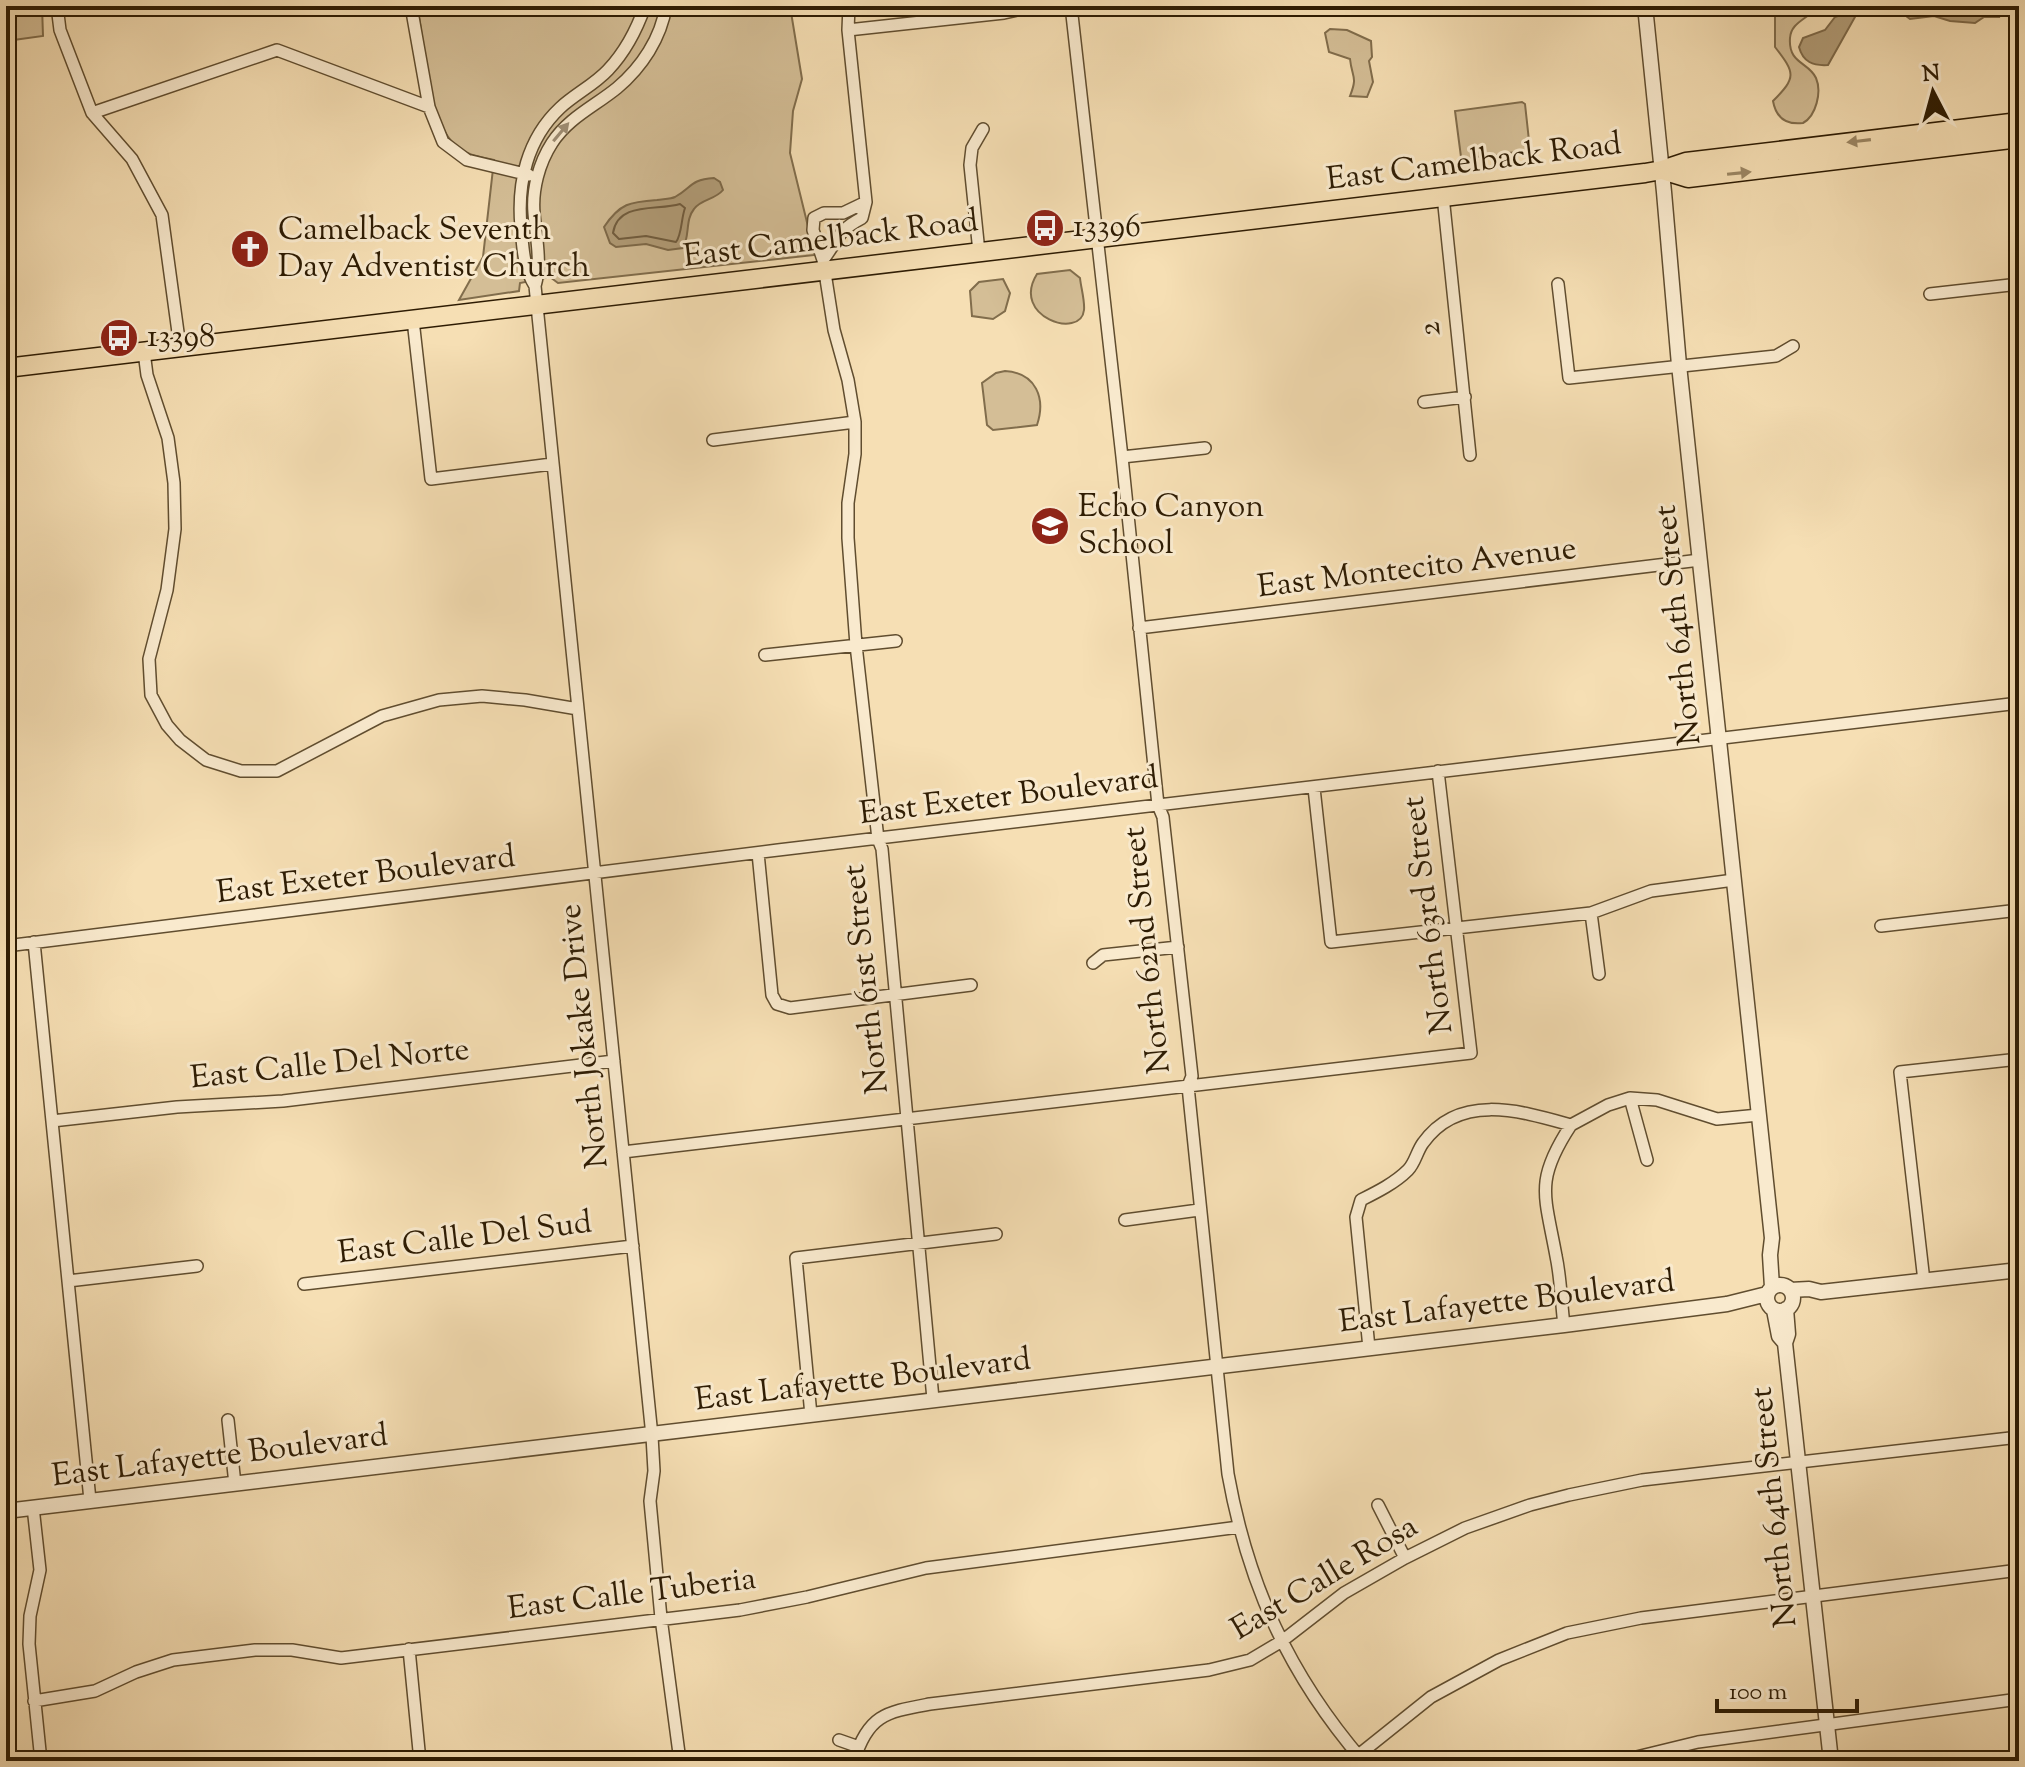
<svg xmlns="http://www.w3.org/2000/svg" width="2025" height="1767" font-family="'Sorts Mill Goudy',serif">
<style>
.green{fill:#d4be96;stroke:#816d4c;stroke-width:2}
.water{fill:#b29d78;stroke:#7d6949;stroke-width:2}
.lines{fill:none;stroke-linecap:round;stroke-linejoin:round}
.shore{stroke:#705c3e;stroke-width:2}
.minor-casing{stroke:#604d2f;stroke-width:14}
.tertiary-casing{stroke:#604d2f;stroke-width:17}
.primary-casing{stroke:#2e1c03;stroke-width:21}
.minor{stroke:#f9eace;stroke-width:11}
.tertiary{stroke:#f9eace;stroke-width:14}
.primary{stroke:#f6dfb4;stroke-width:18}
.oneway{fill:#9e8d73}
.oneway2{fill:#9c8764}
.labels{text-anchor:middle;dominant-baseline:central;stroke-width:6;stroke-linejoin:round;paint-order:stroke}
.street-label{font-size:32px;fill:#2e1c03;stroke:#f9eace}
.poi-label{font-size:32px;fill:#2e1c03;stroke:#f9eace;text-anchor:start}
</style>
<rect width="100%" height="100%" fill="#f6dfb4"/>
<filter id="stains"><feTurbulence type="fractalNoise" baseFrequency=".0025" numOctaves="4"/><feColorMatrix values="0 0 0 0 .2 0 0 0 0 .09 0 0 0 0 .02 0 0 0 .5 -.17"/></filter>
<radialGradient id="worn" r=".72"><stop offset=".6" stop-color="#630" stop-opacity="0"/><stop offset="1" stop-color="#630" stop-opacity=".3"/></radialGradient>
<!-- green -->
<path class="green" d="M6,6h36l1,30 -37,5z
M417,6h373l12,73 -9,32 -3,42 25,102 -257,28 -8,-6 -30,6 -1,8 -60,9 24,-43 11,-97c-12,-3 -25,-4 -35,-12 -32,-21 -34,-106 -42,-142z
M1775,6h42c-7,13 -26,15 -27,32 -2,26 19,24 26,40 6,14 0,38 -13,45 -17,2 -27,-5 -30,-22 24,-24 22,-28 2,-54z
M1330,29l17,1 24,11 1,16 -3,4 4,21 -6,15 -17,-1c8,-20 2,-18 0,-37l-21,-7 -4,-19z
M1522,102l3,2 5,46 -2,2 -23,1 -2,2 -21,1 -18,4 -3,-3 -6,-46z
M1070,270l10,8c1,10 5,23 4,32 -3,30 -74,7 -47,-36z
M1003,279l7,14 -5,18 -12,8 -21,-3 -2,-25 9,-9z
M1005,371c31,2 41,27 32,54l-44,5 -6,-5 -5,-42 14,-10z"/>
<!-- water -->
<path class="water" d="M1898,6h99l2,11h-15l-9,6 -25,-2 -16,-5 -24,3 -12,-9z
M1846,13l8,1 1,3 -27,48c-15,1 -25,-3 -29,-18l4,-9 22,-8 10,-13z
M714,178l6,4 3,8c-8,10 -22,9 -29,19 -9,11 -4,27 -11,39l-15,2 -22,-6 -30,3 -6,-4 -6,-16c16,-24 26,-25 53,-27 6,-1 14,-1 18,-3 18,-10 14,-17 39,-19z"/>
<g class="lines">
<!-- shore -->
<path class="shore" d="M1906,6l6,4 23,-2 16,5 21,1 18,-8
M680,204l5,4c-4,11 -3,26 -9,34l-30,-6 -27,3 -6,-6c5,-32 45,-22 67,-29z"/>
<!-- minor casing -->
<g class="minor-casing">
<path id="minor" d="M57,6l3,24 32,83 40,46 30,56 18,132
M411,6l18,101 14,35 24,18 62,15
M666,6c-5,32 -24,61 -49,82 -22,18 -49,30 -65,55 -13,20 -20,47 -18,70 2,25 8,49 1,73l117,1150 2,35 -4,30 11,117 19,143
M1071,6l51,451 36,348 5,12 29,259 -4,10 1,10 39,378c20,111 61,201 135,287
M848,30l156,-17 13,-3 1,-4
M92,113l185,-63 152,57
M1443,196l27,259
M866,202l-23,11h-19l-10,5 -1,12 10,30 11,70 14,50 7,42v32l-7,49v35l8,107 22,194 4,10 51,550
M979,252l-9,-87 2,-17 11,-19
M823,260c16,-21 14,-29 39,-42l4,-16 -18,-172 1,-24
M1558,284l11,94 207,-22 17,-10
M535,286c-12,-19 -12,-38 -14,-59 -4,-44 6,-88 39,-119 15,-14 34,-23 48,-38 17,-18 29,-41 37,-64
M1930,294l89,-10
M413,320l18,159 121,-15
M144,352l3,23 21,63 6,45 1,46 -8,61 -18,69 2,36 16,30 13,15 26,20 35,11h36l105,-55 57,-16 43,-4 43,4 53,9
M1424,402l41,-5
M713,440l142,-18
M1122,457l83,-9
M1139,628l561,-68
M765,655l131,-14
M1314,788l17,154 260,-29 60,-22 83,-11
M758,853l14,142 5,9 13,4 181,-23
M1591,913l8,61
M1881,926l138,-16
M34,942l56,558
M6,946l772,-96 1241,-147
M1093,963l10,-8 75,-8
M1630,1098l17,62
M52,1121l125,-14 106,-6 331,-40
M623,1152l848,-99 -33,-282
M1125,1220l74,-10
M68,1281l129,-15
M1924,1281l-24,-209 119,-13
M304,1284l329,-38
M1564,1325c-3,-23 -3,-46 -8,-69 -11,-61 -22,-75 15,-131
M1369,1348l-13,-131 5,-17c16,-8 34,-17 47,-30 7,-7 9,-19 15,-27 36,-51 98,-32 148,-18l37,-20 22,-7 27,2 60,19 42,-4
M811,1415l-15,-157 200,-24
M228,1420l7,64
M1378,1505l27,53
M33,1507l7,63 -10,46 -1,28 12,117
M409,1649l11,112
M34,1701l61,-10 41,-19 37,-12 82,-10h37l49,8 399,-48 67,-13 119,-29 313,-41
M839,1740l20,7
M854,1761c14,-47 33,-49 76,-57l279,-34 41,-10 32,-19 62,-48 61,-35 60,-30 65,-23 39,-10 73,-15 377,-43
M1351,1761l80,-64 68,-37 68,-27 74,-15 378,-48
M1620,1761l78,-19 321,-43"/>
</g>
<!-- tertiary casing -->
<g class="tertiary-casing">
<path id="tertiary" d="M1645,6l19,186 15,173 93,873 -2,17 2,32
M1767 1298a13 13 0 1 1 26 0a13 13 0 1 1-26 0Z
M1790,1290l19,-1 12,3 198,-22
M1786,1309l2,25 -3,9 46,418
M1774,1310l5,26 6,7
M6,1511l1558,-186 163,-21 40,-10"/>
</g>
<!-- primary casing -->
<g class="primary-casing">
<path id="primary" d="M1662,170l26,8 331,-40
M6,368l1639,-195 17,-3 24,-8 333,-40"/>
</g>
<!-- minor -->
<use href="#minor" class="minor"/>
<!-- tertiary -->
<use href="#tertiary" class="tertiary"/>
<!-- primary -->
<use href="#primary" class="primary"/>
</g>
<!-- one-way arrows -->
<defs><path id="oneway-solid" d="M-6-.8H1V-3.2L6.5 0L1 3.2V.8H-6Z" transform="scale(2)"/></defs>
<use class="oneway" href="#oneway-solid" transform="translate(561 132) rotate(-50)"/>
<g class="oneway2">
<use href="#oneway-solid" transform="translate(1859 141) rotate(173)"/>
<use href="#oneway-solid" transform="translate(1739 173) rotate(-6)"/>
</g>
<!-- icons -->
<defs>
<g id="bus-disc" transform="scale(2)"><circle r="9.5" fill="#8f2418" stroke="#f9eace"/><path d="M-5-6H5V4H4V6H2V4H-2V6H-4V4H-5ZM-3.5-4V0h7V-4ZM-3.5 1.2v1.5H-2V1.2ZM2 1.2v1.5H3.5V1.2Z" fill="#fff"/></g>
<g id="church-disc" transform="scale(2)"><circle r="9.5" fill="#8f2418" stroke="#f9eace"/><path d="M-1.2-6h2.4v3.5h3.3v2.4h-3.3V6h-2.4V-.1h-3.3v-2.4h3.3Z" fill="#fff"/></g>
<g id="school-disc" transform="scale(2)"><circle r="9.5" fill="#8f2418" stroke="#f9eace"/><path d="M0-5L7-2L0 1L-7-2ZM-4 1L0 2.5L4 1V4Q0 6-4 4Z" fill="#fff"/></g>
</defs>
<g fill-rule="evenodd">
<use href="#bus-disc" x="1045" y="228"/>
<use href="#church-disc" x="250" y="249"/>
<use href="#bus-disc" x="119" y="338"/>
<use href="#school-disc" x="1050" y="526"/>
</g>
<g class="labels">
<!-- street labels -->
<g class="street-label">
<text transform="translate(1474 163) rotate(-7)">East Camelback Road</text>
<text transform="translate(831 240) rotate(-7)">East Camelback Road</text>
<text transform="translate(1431 329) rotate(-96)">2</text>
<text transform="translate(1417 569) rotate(-7)">East Montecito Avenue</text>
<text transform="translate(1679 625) rotate(-96)">North 64th Street</text>
<text transform="translate(1009 797) rotate(-7)">East Exeter Boulevard</text>
<text transform="translate(366 876) rotate(-7)">East Exeter Boulevard</text>
<text transform="translate(1429 915) rotate(-97)">North 63rd Street</text>
<text transform="translate(1148 950) rotate(-96)">North 62nd Street</text>
<text transform="translate(867 979) rotate(-96)">North 61st Street</text>
<text transform="translate(585 1036) rotate(-96)">North Jokake Drive</text>
<text transform="translate(330 1065) rotate(-6)">East Calle Del Norte</text>
<text transform="translate(465 1239) rotate(-7)">East Calle Del Sud</text>
<text transform="translate(1507 1303) rotate(-7)">East Lafayette Boulevard</text>
<text transform="translate(863 1381) rotate(-7)">East Lafayette Boulevard</text>
<text transform="translate(220 1457) rotate(-7)">East Lafayette Boulevard</text>
<text transform="translate(1775 1507) rotate(-96)">North 64th Street</text>
<text transform="translate(1325 1579) rotate(-31)">East Calle Rosa</text>
<text transform="translate(632 1595) rotate(-7)">East Calle Tuberia</text>
</g>
<!-- poi labels -->
<g class="poi-label">
<text x="1073" y="228">13396</text>
<text x="278" y="231">Camelback Seventh<tspan x="278" dy="37">Day Adventist Church</tspan></text>
<text x="147" y="338">13398</text>
<text x="1078" y="508">Echo Canyon<tspan x="1078" dy="37">School</tspan></text>
</g>
</g>
<!-- margin -->
<rect width="2025" height="1767" fill="none" stroke="#f6dfb4" stroke-width="32"/>
<rect x="8" y="8" width="2009" height="1751" fill="none" stroke="#2e1c03" stroke-width="4"/>
<rect x="16" y="16" width="1993" height="1735" fill="none" stroke="#2e1c03" stroke-width="2"/>
<!-- north arrow -->
<g transform="translate(1933 92) rotate(354)" stroke="#f9eace" stroke-width="6" paint-order="stroke">
<path d="M0-6L14 30L0 20L-14 30Z" fill="#2e1c03"/>
<text y="-12" font-size="22" font-weight="bold" text-anchor="middle" fill="#2e1c03">N</text>
</g>
<!-- scale -->
<path d="M1717 1699v12h140v-12" fill="none" stroke="#2e1c03" stroke-width="4"/>
<text x="1729" y="1699" font-size="24" fill="#2e1c03" stroke="#f9eace" stroke-width="6" paint-order="stroke">100 m</text>
<rect width="100%" height="100%" filter="url(#stains)"/>
<rect width="100%" height="100%" fill="url(#worn)"/>
</svg>
